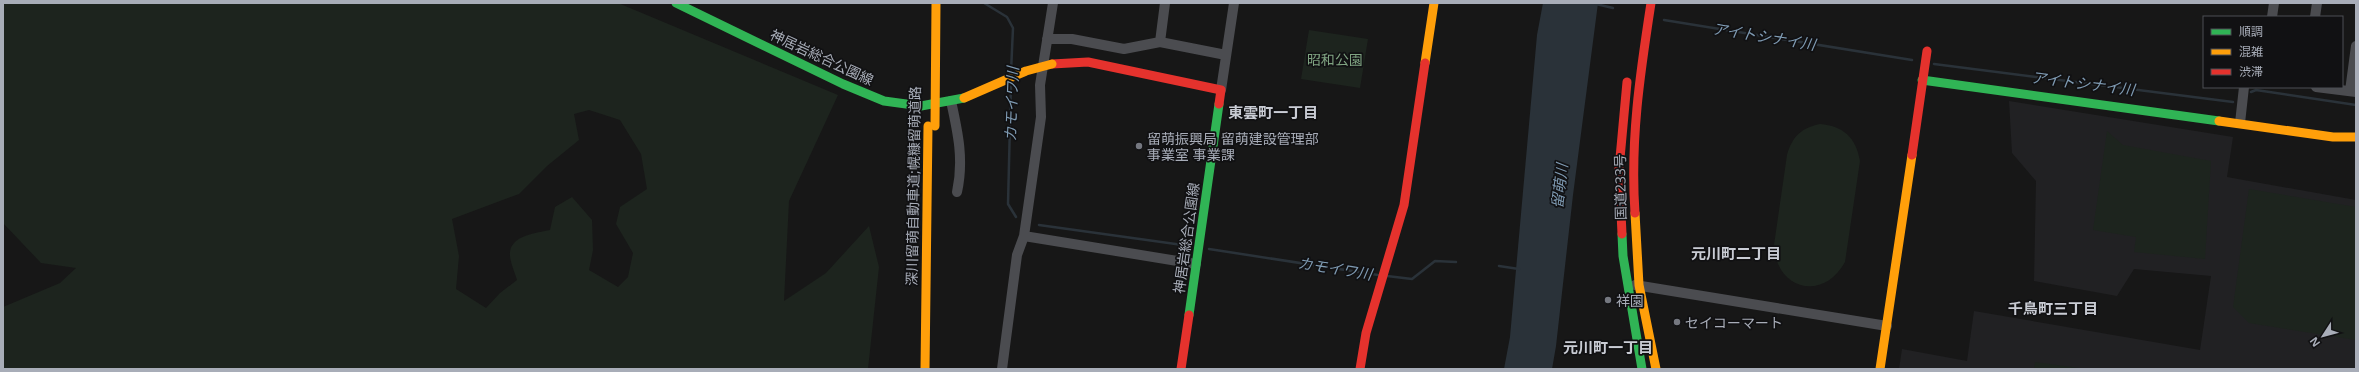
<svg xmlns="http://www.w3.org/2000/svg" width="2359" height="372" font-family="'Open Sans','Noto Sans JP',sans-serif">
<style>
.built{fill:#212123}
.green{fill:#1d241e;fill-rule:evenodd}
.water{fill:#2a3239}
.lines{fill:none;stroke-linecap:round;stroke-linejoin:round}
.stream{stroke:#2a3239;stroke-width:2.5}
.street{stroke:#4b4c50;stroke-width:10}
.fast{stroke:#30b455;stroke-width:9}
.slow{stroke:#ff9f0a;stroke-width:9}
.jam{stroke:#e5322d;stroke-width:9}
.slow-bridge{stroke:#ff9f0a;stroke-width:9}
.poi-dot{fill:#757880;stroke:#111113;stroke-width:1.5}
.labels{text-anchor:middle;dominant-baseline:central;stroke-width:3.5;stroke-linejoin:round;paint-order:stroke}
.street-label{font-size:14px;fill:#a8adb8;stroke:#111113}
.park-label{font-size:14px;fill:#7fa381;stroke:#111113}
.poi-label{font-size:14px;fill:#a8adb8;stroke:#111113;text-anchor:start}
.water-label{font-size:15px;font-style:italic;fill:#7f9bb3;stroke:#111113}
.neighbourhood-label{font-size:15px;font-weight:bold;fill:#c9ccd4;stroke:#111113}
</style>
<rect width="100%" height="100%" fill="#171717"/>
<!-- built -->
<path class="built" d="M2009,101l224,36 -6,40 129,23v169h-457l3,-20 65,12 7,-50 226,39 11,-74 -77,-7 -17,27 -83,-15 2,-100 -24,-28z"/>
<!-- green -->
<path class="green" d="M3,3h615l220,92 -49,106 -5,100 42,-28 43,-47 10,41 -11,102h-865v-62l57,-24 16,-15 -35,-5 -38,-40zM589,110l31,10 21,34 6,35 -27,18 -4,17 17,29 -5,24 -10,10 -29,-17 4,-20 -1,-30 -20,-23 -17,10 -5,23c-13,3 -38,5 -40,22 -1,8 5,21 7,28l-17,13 -14,15 -30,-19 3,-33 -7,-37 67,-25 28,-28 32,-26 -5,-26z
M1309,30l59,9 -8,49 -59,-9z
M1820,124c23,2 36,13 40,37l-15,101c-22,40 -69,28 -71,-17l13,-90c5,-18 14,-27 33,-31z
M2107,131l16,14 88,16 -6,98 -71,-7 2,-15 -43,-7z
M2249,189l107,18v133l-107,-17 -16,-16z
M2035,362l51,7h-52z"/>
<!-- water -->
<path class="water" d="M1543,3h55l-25,192 -17,151 -4,23h-48l6,-32 27,-302z"/>
<g class="lines">
<!-- stream -->
<path class="stream" d="M984,3l23,14 6,11 -2,44
M1596,4l17,4
M1664,20l248,40
M1934,64l299,38
M1011,83l-3,121 8,13
M2251,92l5,-2 100,15
M1039,225l151,21
M1209,249l169,26
M1499,266l20,3
M1387,276l25,3 23,-18 21,1"/>
<!-- street -->
<path class="street" d="M2272,17l2,-14
M2315,17l2,-14
M1047,39h25l52,10 36,-7 66,13
M1160,42l5,-39
M2316,87l40,5
M1221,90l13,-87
M2350,91l6,-45
M951,101c7,32 13,59 6,91
M2240,123l4,-36
M1024,236l172,28
M1635,285l252,41
M1002,369l15,-114 7,-19 17,-119 -1,-32 13,-82"/>
<!-- fast -->
<path class="fast" d="M676,3l167,81 41,17 37,5 43,-8
M1922,80l297,41
M1622,234l1,22 19,113
M1189,315l30,-211"/>
<!-- slow -->
<path class="slow" d="M1425,63l9,-60
M2219,121l114,16h23
M1635,213l4,72 17,84
M925,369l3,-243
M1880,369l32,-214"/>
<!-- jam -->
<path class="jam" d="M1052,64l36,-2 133,28 -2,14
M1912,155l15,-104
M1635,213c-5,-72 5,-139 16,-210
M1622,234l-3,-65 8,-87
M1181,369l8,-54
M1360,369l6,-36 38,-128 21,-142"/>
<!-- slow-bridge -->
<path class="slow-bridge" d="M964,98l62,-27 26,-7
M935,126l1,-123"/>
</g>
<!-- markers -->
<g class="poi-dot">
<circle cx="1139" cy="146" r="4"/>
<circle cx="1608" cy="300" r="4"/>
<circle cx="1677" cy="322" r="4"/>
</g>
<g class="labels">
<!-- street labels -->
<g class="street-label">
<text transform="translate(822 57) rotate(25)">神居岩総合公園線</text>
<text transform="translate(913 186) rotate(-89)">深川留萌自動車道;幌糠留萌道路</text>
<text transform="translate(1620 187) rotate(-91)">国道233号</text>
<text transform="translate(1186 238) rotate(-82)">神居岩総合公園線</text>
</g>
<!-- park labels -->
<g class="park-label">
<text x="1335" y="59">昭和公園</text>
</g>
<!-- poi labels -->
<g class="poi-label">
<text x="1147" y="138">留萌振興局 留萌建設管理部<tspan x="1147" dy="16">事業室 事業課</tspan></text>
<text x="1616" y="300">祥園</text>
<text x="1685" y="322">セイコーマート</text>
</g>
<!-- water labels -->
<g class="water-label">
<text transform="translate(1764 36) rotate(9)">アイトシナイ川</text>
<text transform="translate(2083 83) rotate(7)">アイトシナイ川</text>
<text transform="translate(1011 104) rotate(-88)">カモイワ川</text>
<text transform="translate(1559 186) rotate(-83)">留萌川</text>
<text transform="translate(1335 268) rotate(9)">カモイワ川</text>
</g>
<!-- neighbourhood labels -->
<g class="neighbourhood-label">
<text x="1273" y="112">東雲町一丁目</text>
<text x="1736" y="253">元川町二丁目</text>
<text x="2053" y="308">千鳥町三丁目</text>
<text x="1608" y="347">元川町一丁目</text>
</g>
</g>
<!-- border -->
<rect width="2359" height="372" fill="none" stroke="#a8adb8" stroke-width="8"/>
<!-- legend -->
<rect x="2203" y="16" width="140" height="72" fill="#111113" stroke="#4d4f55"/>
<rect x="2211" y="29" width="20" height="6" fill="#30b455" stroke="#4d4f55"/>
<text x="2239" y="36" font-size="12" fill="#a8adb8">順調</text>
<rect x="2211" y="49" width="20" height="6" fill="#ff9f0a" stroke="#4d4f55"/>
<text x="2239" y="56" font-size="12" fill="#a8adb8">混雑</text>
<rect x="2211" y="69" width="20" height="6" fill="#e5322d" stroke="#4d4f55"/>
<text x="2239" y="76" font-size="12" fill="#a8adb8">渋滞</text>
<!-- north arrow -->
<g transform="translate(2323 336) rotate(234)" stroke="#111113" stroke-width="3" paint-order="stroke">
<path d="M0-3L7 15L0 10L-7 15Z" fill="#a8adb8"/>
<text y="-6" font-size="11" font-weight="bold" text-anchor="middle" fill="#a8adb8">N</text>
</g>
</svg>
